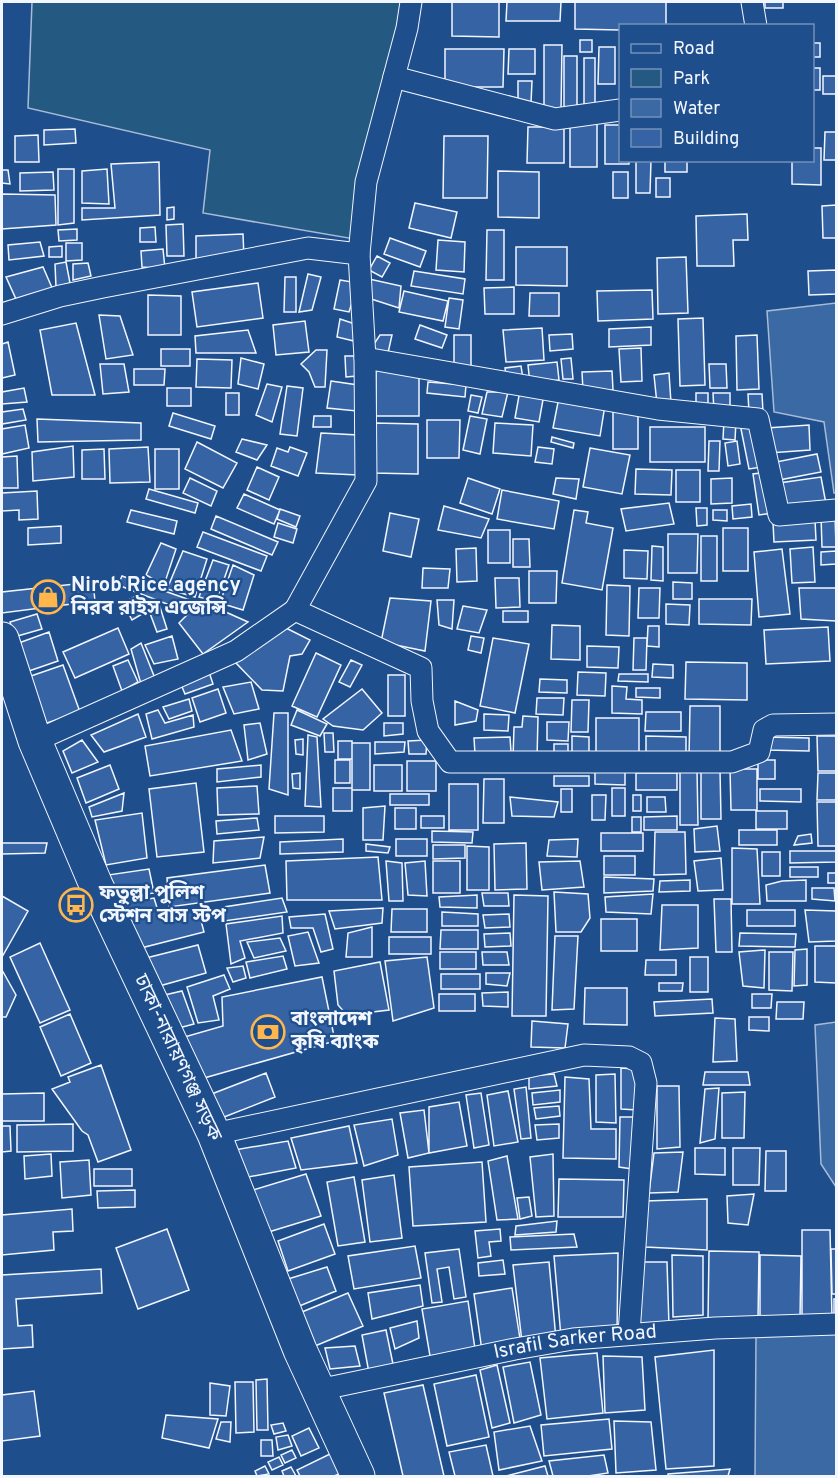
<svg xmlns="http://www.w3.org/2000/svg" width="838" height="1478" font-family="Overpass,'Noto Sans Bengali',sans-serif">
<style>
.green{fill:#245a82;stroke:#a8bbd7;stroke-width:1.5}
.water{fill:#3b69a3;stroke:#a8bbd7;stroke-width:1.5}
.building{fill:#3563a3;stroke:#f2f6ff;stroke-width:1.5}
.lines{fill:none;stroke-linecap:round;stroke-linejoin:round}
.minor-casing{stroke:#f2f6ff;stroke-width:23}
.trunk-casing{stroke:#f2f6ff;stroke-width:35}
.minor{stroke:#1f4e8c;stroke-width:21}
.trunk{stroke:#1f4e8c;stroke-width:33}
.labels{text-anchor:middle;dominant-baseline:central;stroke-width:4.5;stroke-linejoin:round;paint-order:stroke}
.poi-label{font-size:20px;font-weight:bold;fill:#f2f6ff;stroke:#1f4e8c;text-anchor:start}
.street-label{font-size:20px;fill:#f2f6ff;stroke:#1f4e8c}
</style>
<rect width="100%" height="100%" fill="#1f4e8c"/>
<!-- green -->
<path class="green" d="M32,2h383l-55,238 -157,-27 7,-63 -182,-42z"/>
<!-- water -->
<path class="water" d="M836,303v190h-2l-10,-71 -50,-10 -7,-101z
M836,1022v165l-15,-23 -6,-139z
M836,1327v149h-81l1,-140z"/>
<!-- building -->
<path class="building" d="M452,2h47v35l-47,-1z
M507,2h54l-1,19h-54z
M575,2h91v24h-46v4l-45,-1z
M765,2h18v6h-18z
M580,40h12v12h-12z
M812,43h8v14h-8z
M544,45h18l-1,67h-17z
M599,47h16v37h-17z
M445,49h59l-1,38h-58z
M509,49h26v25h-27z
M564,56h13v53h-13z
M584,58h11v52h-11z
M812,68h8v22h-8z
M823,76h13v18h-13z
M518,81h14l-1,22h-13z
M570,124h27v43h-27z
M605,125h15v35h9v4h-24z
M528,127h36v36h-37z
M75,129l1,14 -32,2v-15z
M825,132h11v28h-12z
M38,135l1,27h-24v-26z
M444,136h44l-1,62h-44z
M812,148h9v37l-29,-1v-24h20z
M636,160h15l-1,33h-14z
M665,160h22v12h-22z
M159,162l1,53 -78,5v-12h33l-4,-44z
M58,169h16v54l-16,2z
M107,169l2,35 -27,-1v-32z
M2,170h6l2,14 -8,-1z
M498,171l41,1v46l-41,-1z
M53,172l1,18 -34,1v-18z
M613,172h15v26h-15z
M656,178h14v19h-14z
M2,194l53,1 1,30 -54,4z
M415,203l42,9 -6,26 -42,-10z
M836,205v33h-13l-1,-32z
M174,207v12l-7,1v-12z
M747,214l1,26h-15l1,26h-37l-1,-50z
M183,224l1,32h-17l-1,-31z
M155,227l1,15h-16v-14z
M77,229v11l-18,1 -1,-11z
M487,230h17v50h-18z
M243,234l1,24 -48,2v-24z
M390,238l36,13 -6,16 -36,-13z
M438,240l27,2 -1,30 -28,-2z
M40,242l4,14 -35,4 -1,-15z
M66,243h16v17l-16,1z
M62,246v11h-13v-10z
M516,247h51v39l-51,-1z
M163,249l2,20 -23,-2 -1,-16z
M377,256l13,7 -8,14 -13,-7z
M686,257l2,56 -30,1 -1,-56z
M66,262l4,21 -14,4 -1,-23z
M88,263l3,13 -18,4v-16z
M43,267l10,23 -37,9 -10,-22z
M836,270v24l-27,1 -1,-24z
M414,271l51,8 -2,15 -52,-8z
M308,274l13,3 -9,33 -13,2z
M285,277h11v35h-12z
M369,279l32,7 -2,22 -34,-11z
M340,280l18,3 -9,29 -15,-3z
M258,283l5,35 -66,9 -5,-35z
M514,287v27h-29l-1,-26z
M652,290l1,29 -55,2 -1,-30z
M404,291l44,10 -5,20 -44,-9z
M530,293h29v23h-30z
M148,295l33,1v39h-33z
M449,298l14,2 -4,29 -14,-2z
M99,315l21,1 13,39 -27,4z
M703,318l2,67 -25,1 -2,-67z
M340,319l18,6 -4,16 -17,-4z
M305,321l4,31 -33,3 -3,-30z
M76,323l19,72h-43l-12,-65z
M420,325l27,10 -5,13 -27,-9z
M651,327v18l-42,2v-18z
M542,328l2,32 -38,2 -3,-32z
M248,330l8,23h-60l-1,-17z
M572,334l1,15 -23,2 -1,-16z
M380,335h12l-4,18 -18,-3z
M454,335h17v38h-17z
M757,335l2,54 -22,1 -1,-54z
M8,342l7,33 -13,3v-34z
M641,348l1,33 -21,1 -2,-33z
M161,349h29v17h-29z
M316,350h11l-2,37h-10l-6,-15 -8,-8z
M345,356h11l1,20 -11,1z
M241,358l23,6 -6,25 -20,-5z
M571,358l2,21h-10l-2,-20z
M197,359l35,1 -1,28 -35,-1z
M557,362l2,18 -29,4 -2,-19z
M100,364h24l5,28 -26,2z
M709,364h17l1,24h-17z
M521,366l2,13 -16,3 -2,-14z
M134,369h31l-1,16h-30z
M376,369h43v47h-43z
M612,371l1,19 -30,1 -1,-19z
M669,373l2,30 -14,1 -3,-29z
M331,381l27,4 -1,26 -30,-3z
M428,382l38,3 -1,12 -38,-4z
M267,384l15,3 -10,35 -16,-7z
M287,386l16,2 -6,48 -17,-2z
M24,388l3,14 -25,2v-12z
M167,388h24v18h-24z
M520,390l24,4 -5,28 -24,-4z
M487,392h21l-6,25 -20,-3z
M226,393h13v22h-13z
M696,393h12v14l-12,1z
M713,393h17v19h-16z
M748,394h14l1,18 -14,1z
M471,395l11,2 -4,16 -10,-2z
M559,397l46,8 -5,31 -47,-8z
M23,409l3,11 -24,4v-12z
M613,412h25v37h-25z
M173,413l42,13 -4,13 -42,-13z
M314,416h17v11h-18z
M470,416l17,3 -7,35 -17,-4z
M37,419l104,4v17l-103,2z
M427,420h33l-1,38h-32z
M724,420l12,1 -1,19 -12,-1z
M753,421l9,46 -13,2 -9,-45z
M374,423l44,1v50l-45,-1z
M495,423l38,2 -2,31 -38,-3z
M25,425l4,23 -27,6v-25z
M809,425l1,25 -41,3 -2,-25z
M650,427h55v35h-55z
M321,433l37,2v40l-42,-2z
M552,437l22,6 -1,5 -22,-6z
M242,439l25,6 -10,15 -21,-8z
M709,441h11l-1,30h-11z
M737,441l3,23 -12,2 -3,-23z
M197,442l40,21 -14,25 -38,-19z
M73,446l1,31 -41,4 -1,-29z
M148,447l2,35 -40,1 -1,-34z
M290,447l17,6 -9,23 -27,-10 6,-18 11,4z
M538,447l16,2 -2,15 -17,-2z
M590,448l40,7 -8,39 -39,-7z
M104,449l1,30h-23v-29z
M155,449h24v40h-24z
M817,454l4,18 -42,8 -3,-18z
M17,456l1,32h-16v-31z
M257,467l22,10 -10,23 -22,-10z
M636,469l36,1 -1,25 -36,-1z
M676,470h24v32h-24z
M767,472l6,41 -14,2 -6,-41z
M821,477l5,27 -42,7 -5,-28z
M190,478l27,13 -6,15 -28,-13z
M468,478l32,11 -8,25 -32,-11z
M556,478l23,1 -3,20 -23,-5z
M732,478v25l-21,1v-25z
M149,489l49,14 -3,10 -49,-14z
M502,490l57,11 -5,28 -57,-10z
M37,491l1,28 -19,1v-10l-17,1v-18z
M244,494l36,16 -6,14 -37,-16z
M669,503l5,21 -48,7 -5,-22z
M751,504l1,13 -19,2 -1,-13z
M444,506l45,13 -8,19 -43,-8z
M696,508h11v17l-10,1z
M280,509l20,7 -4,11 -19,-8z
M131,510l46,11 -3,13 -47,-12z
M574,510l14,2 -2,11 27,5 -11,62 -40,-7z
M713,510h14v11l-14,-1z
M390,513l29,6 -8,38 -28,-6z
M835,515l1,32h-14l-1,-31z
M216,516l62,26 -6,13 -61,-26z
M815,520l1,20 -42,2 -1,-19z
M278,523l19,6 -4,14 -19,-6z
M61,526v17l-33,2v-17z
M723,528h25v43h-25z
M488,530h22v33h-22z
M203,532l64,24 -6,15 -64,-24z
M668,534h30l-1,39h-29z
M701,536h16v45h-16z
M513,539h16l1,28h-17z
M161,543l15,6 -12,36 -18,-10z
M652,546l11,1v34l-12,-1z
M813,547l2,35 -23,1 -2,-34z
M476,548l1,33 -20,1 -1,-33z
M782,549l8,65 -31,3 -5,-65z
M624,550l24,1 -1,28 -23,-1z
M183,551l24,8 -12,38 -28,-8z
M836,551v13l-15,1v-13z
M213,560l16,5 -13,37 -17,-5z
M233,565l21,10 -11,35 -23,-7z
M423,568l27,1 -2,19h-26z
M529,571h28l-1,32h-27z
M122,576l68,24 -5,11 -67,-26z
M495,578h24l1,29 -24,1z
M93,582l2,19 -93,12v-21z
M673,582l19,1v16h-19z
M607,585l23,1 -1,50 -23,-1z
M639,588h21l-1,30h-21z
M799,588h37v33l-35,-2z
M134,597l10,16 -12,7 -9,-17z
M390,598l41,3 -6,50 -44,-9z
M699,599h53l-1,26 -52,-1z
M437,600h17l-2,29 -13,-4z
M201,601l47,21 -45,32 -24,-31z
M159,604l8,25 -10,3 -9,-24z
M666,604l24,1 -1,20 -23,-1z
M463,606l24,4 -8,23 -22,-4z
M503,611h25v11h-25z
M37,614l5,15 -28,8 -4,-15z
M552,625l28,1v34l-29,-1z
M648,626h11v21l-12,-1z
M828,627l2,34 -64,3 -2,-34z
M118,628l11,26 -54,24 -12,-26z
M286,628l24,12 -8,14 -12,2 -7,35 -21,-1 -26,-27z
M49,632l9,29 -32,11 -10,-28z
M172,636l6,23 -24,5 -9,-19z
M471,636l13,2 -3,15 -13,-3z
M493,638l36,6 -14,69 -35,-7z
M634,638h13l-1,32h-13z
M141,643l15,38 -15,3 -10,-35z
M587,646l32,1 -1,21 -31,-1z
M316,653l25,12 -24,52 -25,-11z
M128,660l10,22 -16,9 -9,-25z
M351,660l11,5 -12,22 -11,-5z
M686,662l61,1v37l-62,-1z
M653,664l20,1v13l-21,-1z
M63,665l17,47 -36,12 -16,-47z
M209,672l4,12 -28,10 -5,-12z
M578,672l28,1 -1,23 -28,-1z
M619,674h29v8l-30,-1z
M388,675h17v41h-17z
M540,679l27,1v13l-28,-1z
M251,682l8,27 -25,5 -11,-27z
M612,686l15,1 -1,12 16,1v14l-30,-1z
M636,688h24v10l-24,-1z
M218,689l8,24 -26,9 -8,-24z
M362,689l20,24 -19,17 -30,-4 -10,-7z
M537,698h27l-1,17 -27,-1z
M189,699l3,12 -23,8 -6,-12z
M572,700h17l-1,32h-17z
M455,701l23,9 -2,11 -21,4z
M690,706h30v52h-31z
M158,710l7,13 28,-8 1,12 -42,12 -6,-25z
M297,710l30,14 -7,12 -29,-11z
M646,712h35v19h-36z
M274,713h14v82l-19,-6z
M138,714l8,23 -42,15 -13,-17z
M484,714l25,1 -1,16 -24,-1z
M523,716l15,1 -1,42 -24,-1 1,-31h8z
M596,718h43v42h-43z
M547,722h22l-1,19 -21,-1z
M260,723l7,31 -19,6 -4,-35z
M384,723h19v11l-19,2z
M231,730l11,31 -92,15 -5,-30z
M324,733h9l1,19h-9z
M308,735l9,2 4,70 -16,-1z
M572,736l17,1v21h-17z
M646,736l40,1v21h-40z
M817,736h19v35h-18z
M510,737l1,15 -36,2 -1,-16z
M767,737l42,1v13l-43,-1z
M303,739v16l-7,-1 -1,-14z
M82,740l16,22 -26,11 -9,-22z
M427,740l-1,14h-17l-1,-13z
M338,741h14v18h-14z
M375,742h30l-1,10 -29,2z
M352,743h18v47h-18z
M554,744h14v12h-14z
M335,760h15v23h-15z
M758,760h17v19h-17z
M407,761h29v30h-29z
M110,765l9,24 -33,14 -9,-25z
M261,765v12l-44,5v-13z
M374,765h28v26h-28z
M680,769h17l1,56h-18z
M730,769h27v41h-26z
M701,770h19l1,49h-20z
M595,771l30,1v13l-30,-1z
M300,773v16l-7,-1 -1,-14z
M636,773h41v17h-41z
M818,773h18v27h-19z
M554,776h35v10h-35z
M484,779h20v44h-21z
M196,783l8,69 -47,5 -8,-68z
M449,784h29v46h-29z
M257,786l2,28 -41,1 -1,-27z
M333,788h19v23h-19z
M612,788h13v28h-13z
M561,789h11v23h-11z
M760,789h41v13l-41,-1z
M124,793l-2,18 -30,6 -3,-10z
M390,794h39v11h-39z
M592,795h14l-1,25h-13z
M633,795h8v16h-8z
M510,797l48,5 -4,15 -42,-1z
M647,797h18l1,15h-19z
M817,802h19v44h-18z
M385,806l-2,34h-20v-32z
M395,808h21v21h-21z
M756,811h31v18h-31z
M142,813l5,45 -41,7 -11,-45z
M275,816h49v16l-49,1z
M421,816h23v12h-23z
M677,816v14h-33v-13z
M632,817h9v15h-9z
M257,818l2,12 -42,4 -1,-13z
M717,826l3,25 -25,1 -1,-23z
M739,830h38v15h-38z
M432,831l41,1 -1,11 -40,-1z
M655,832h30l1,42 -32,1z
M601,833h42v18h-42z
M811,834l1,9 -18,2 4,-9z
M264,837l-4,21 -47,5 1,-22z
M343,839v13l-63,2v-12z
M396,839h31v17h-31z
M578,839l-1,18 -30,-1 2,-16z
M2,843h45l-2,10 -43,1z
M526,843l1,46 -32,1 -1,-46z
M366,844l24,3 -2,6 -22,-2z
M433,845h32v13l-32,1z
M467,846l22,1v43h-22z
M732,848l25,1 3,55h-28z
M790,851h46v11l-46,1z
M762,852h18v24h-18z
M604,856h31v19h-31z
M378,857l4,43h-95l-1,-39z
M721,858l2,32 -25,1 -4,-30z
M386,861l16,2 1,38h-14z
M425,861l2,35 -19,-1 -3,-32z
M433,861h27v32h-27z
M580,861l4,26 -42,3 -3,-28z
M265,865l5,28 -101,14 -2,-29z
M790,867h28v10h-28z
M149,869l5,24 -45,7 -8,-24z
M828,873h8v10h-8z
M604,877l50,2 -1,12 -49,2z
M690,880v11l-31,1 1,-11z
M806,880v21h-39l-1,-16 16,-4z
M812,888h22l1,13 -23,-2z
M554,892l34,2 2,24 -9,14h-25z
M482,893h26l1,13h-25z
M653,894l-2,20 -45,-2 -1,-15z
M477,895v13l-37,-1 -1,-10z
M514,895l34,1 -2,120h-34z
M2,896l26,15 -26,46z
M154,898l5,16 39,-5 6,23 -71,18 -21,-45z
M282,898l5,14 -63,9v-14z
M714,899h17l1,53h-16z
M662,905h36v43l-38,2z
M383,908l-1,15 -47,6 -6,-18z
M392,909h35v23h-36z
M747,910h48v16h-48z
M805,910l31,1v30l-27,1z
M442,912l36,2v12h-36z
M325,914l8,35 -12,3 -8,-24h-22l-2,-11z
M509,914l1,13 -25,1 -2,-13z
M282,916l1,17 -43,8 5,17 -14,6 -5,-40z
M601,919h36v32h-36z
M372,927v30h-26l2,-24z
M441,930h37v19h-38z
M308,932l11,31 -24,3 -7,-30z
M510,933l1,13 -26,1 -1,-13z
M740,933l56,1 -1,13 -56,-1z
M555,936h23l-4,73 -22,1z
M389,937h42v17h-42z
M280,938l6,13 -32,7 -7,-16z
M40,943l30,67 -30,13 -30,-66z
M198,945l8,28 -54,15 -14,-28z
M815,946h21v37l-21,-1z
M807,949v36l-13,1 1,-36z
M765,950l-1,38 -21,-2 -4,-34z
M440,952h36v17h-36z
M482,952h25l2,13h-26z
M769,952h24l-1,39 -23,-1z
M283,956l4,13 -37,9 -4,-16z
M427,957l7,51 -41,13 -8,-60z
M690,957h18v35h-18z
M646,960h30v15h-31z
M380,962l9,48 -42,5 -9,-10 -4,-34z
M243,966l3,12 -13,4 -6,-14z
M2,970l14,25 -10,22h-4z
M486,973h24l-3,13 -21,-2z
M441,974h39v15h-39z
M224,975l6,14 -17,7 6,24 -21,3 -11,-36z
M322,977l13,64 -138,39 -16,-42 42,-12 -1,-29z
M659,983h24l-1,8h-23z
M585,988h42v37l-43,-1z
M182,991l12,33 -23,6 -15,-33z
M508,992v15l-25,-1 -1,-13z
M439,994h36v17h-36z
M752,994h20l-1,14h-19z
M712,999l1,14 -58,3 -1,-14z
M777,1002h27l-1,17h-27z
M70,1014l21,49 -30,13 -21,-49z
M749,1017h20v14l-20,-1z
M715,1018l20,1 2,42 -24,1z
M532,1021l36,3 -3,24 -34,-1z
M101,1065l30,85 -33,12 -10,-27 -6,-4 -30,-42 18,-7 -2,-5z
M621,1068l14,1 2,41 -16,-1z
M705,1072h43l2,13h-47z
M266,1073l9,24 -56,22 -10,-24z
M554,1074l3,12 -28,3v-13z
M615,1074l1,49 -20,-1v-47z
M565,1077l24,2 2,50h25v30l-53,-1z
M657,1086h22l1,61 -23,2z
M526,1087l5,51 -10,1 -7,-50z
M719,1088l-4,51 -15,4 5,-54z
M560,1090v12l-27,3 -1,-12z
M508,1091l10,51 -24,4 -7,-51z
M745,1092l-1,46h-22v-45z
M44,1093v28h-42v-27z
M481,1093l8,52 -15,3 -8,-53z
M459,1102l8,44 -38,7v-46z
M559,1106l1,10 -24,3 -2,-11z
M424,1110l5,43 -21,5 -8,-45z
M620,1117h22l-3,53 -20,-3z
M392,1119l6,36 -34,11 -10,-41z
M73,1124v27l-56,1v-27z
M559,1124v14l-22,2 -2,-15z
M2,1126h8l1,25 -9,1z
M349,1126l8,37 -56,7 -10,-32z
M288,1141l8,27 -53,10 -9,-28z
M695,1148h30v27l-30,-1z
M733,1148h27l-1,37h-26z
M766,1151h20v40h-21z
M683,1152l-5,40 -29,1 5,-40z
M51,1154l1,22 -27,3 -1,-23z
M553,1154l1,62 -18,1 -6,-60z
M507,1156l11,63 -21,1 -9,-59z
M89,1160l2,35 -29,3 -2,-36z
M482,1162l4,60 -73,4 -4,-59z
M94,1169h38v17h-38z
M306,1174l15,42 -59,18 -12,-43z
M394,1175l8,63 -32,4 -8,-62z
M354,1177l11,65 -27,4 -11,-64z
M559,1179l65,1 -1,37h-65z
M135,1190v17l-37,1 -1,-17z
M754,1194l-6,31 -20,-2 -1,-27z
M529,1197l3,19 -12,3 -3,-21z
M707,1199v51l-62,-3v-46z
M72,1209l1,22 -20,1 1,18 -52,5v-40z
M557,1221l-1,11 -41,3 1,-9z
M324,1224l11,30 -47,17 -10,-30z
M167,1229l22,61 -51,19 -22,-61z
M500,1229l1,12 -12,1 2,14 -13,2 -3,-27z
M802,1230h28l2,88h-30z
M574,1234l3,13 -66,3 -1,-13z
M415,1246l6,32 -67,11 -6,-33z
M459,1249l7,48 -12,2 -5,-32 -12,2 5,33 -10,1 -7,-50z
M831,1249h5v45h-4z
M709,1251l50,1 -1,69h-50z
M618,1253l-1,81 -56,3 -7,-81z
M672,1255l31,1v59l-30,2z
M760,1255l41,1 -1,63 -40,1z
M503,1260l2,14 -26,2 -1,-13z
M549,1262l7,77 -34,3 -9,-77z
M634,1262h33l2,64 -34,3z
M327,1267l9,24 -39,16 -9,-28z
M101,1269l1,24 -86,6 2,27 14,-1 1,22 -31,2v-74z
M420,1285l3,21 -51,13 -4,-26z
M512,1288l9,57 -39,6 -8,-57z
M348,1293l15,33 -48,20 -13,-34z
M834,1299h2v16h-2z
M468,1301l7,48 -45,7 -8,-47z
M417,1321l2,17 -24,11 -5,-21z
M386,1330l8,39 -25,4 -7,-38z
M355,1346l5,20 -30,3 -5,-21z
M714,1350v116l-48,3 -11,-112z
M597,1353l6,60 -56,6 -7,-61z
M603,1356l39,1 3,53 -40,3z
M530,1362l11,53 -27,8 -11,-56z
M497,1365l13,58 -18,5 -12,-58z
M476,1375l13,62 -42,9 -13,-62z
M267,1379l1,51h-11l-1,-50z
M235,1382h18l1,50 -18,1z
M210,1383l20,3 -4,30 -16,-1z
M423,1385l21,91h-41l-19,-83z
M34,1391l6,45 -38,5v-46z
M166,1415l52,4 -9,29 -47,-10z
M609,1419l3,30 -68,7 -3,-31z
M614,1421l37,1 5,48 -40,3z
M221,1422h10l-1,20 -14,-3z
M283,1423l3,8 -12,3 -3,-9z
M530,1426l12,35 -43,9 -5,-38z
M309,1428l10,20 -18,8 -9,-20z
M288,1435l4,11 -14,4 -2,-13z
M261,1440h11l1,16h-12z
M486,1445l7,31h-38l-6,-24z
M292,1450l4,8 -11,5 -4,-8z
M332,1453l10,20 -8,3h-34l-3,-6z
M604,1455l4,18 -20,3h-35l-4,-15z
M279,1457l4,8 -11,5 -4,-8z
M265,1466l4,8 -12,2 -2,-5z
M545,1466l3,10h-42z
M291,1467l5,9h-12l-2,-5z
M730,1469l-2,7h-60v-2z"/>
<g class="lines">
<!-- minor casing -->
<g class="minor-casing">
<g id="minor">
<path d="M752,2l4,24"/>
<path d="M394,77l161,42 65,-9"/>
<path d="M2,314l58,-18 43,-9 205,-39 51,6 7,-72 41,-154 4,-26"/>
<path d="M365,358l293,51 100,10 21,96 57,-5"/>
<path d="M295,610l71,-129 -1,-123 -6,-104"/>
<path d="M35,741l201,-90 59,-41 126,58 1,33 6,30 22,31h282l27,-10 5,-22 9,-5 63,-1"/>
<path d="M214,1134l370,-79 45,2 12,6 5,20 -17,251"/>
<path id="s1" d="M318,1390l197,-41 58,-10 142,-11 121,-4"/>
</g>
</g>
<!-- trunk casing -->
<g class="trunk-casing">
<path id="trunk" d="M2,639l33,102 61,144 118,249 86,216 58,126"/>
</g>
<!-- minor -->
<use href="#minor" class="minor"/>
<!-- trunk -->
<use href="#trunk" class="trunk"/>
</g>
<!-- icons -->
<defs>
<g id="shop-ring" transform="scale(1.725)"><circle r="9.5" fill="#1f4e8c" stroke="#ffb74d" stroke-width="1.5"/><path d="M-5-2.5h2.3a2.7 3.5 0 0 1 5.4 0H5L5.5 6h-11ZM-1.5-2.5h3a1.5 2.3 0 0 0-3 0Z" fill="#ffb74d"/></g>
<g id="bus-ring" transform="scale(1.725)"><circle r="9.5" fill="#1f4e8c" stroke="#ffb74d" stroke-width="1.5"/><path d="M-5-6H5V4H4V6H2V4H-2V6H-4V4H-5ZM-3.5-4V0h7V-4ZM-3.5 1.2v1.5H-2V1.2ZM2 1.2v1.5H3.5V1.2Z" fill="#ffb74d"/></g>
<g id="bank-ring" transform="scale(1.725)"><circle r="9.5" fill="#1f4e8c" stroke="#ffb74d" stroke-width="1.5"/><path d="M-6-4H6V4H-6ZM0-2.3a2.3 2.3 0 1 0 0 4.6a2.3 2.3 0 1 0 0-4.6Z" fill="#ffb74d"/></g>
</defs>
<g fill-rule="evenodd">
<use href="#shop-ring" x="48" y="597"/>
<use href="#bus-ring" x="76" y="905"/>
<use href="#bank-ring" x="268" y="1032"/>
</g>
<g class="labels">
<!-- poi labels -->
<g class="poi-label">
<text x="71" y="586">Nirob Rice agency<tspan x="71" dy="23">নিরব রাইস এজেন্সি</tspan></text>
<text x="99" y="894">ফতুল্লা পুলিশ<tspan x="99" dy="23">স্টেশন বাস স্টপ</tspan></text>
<text x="291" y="1020">বাংলাদেশ<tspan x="291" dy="23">কৃষি ব্যাংক</tspan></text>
</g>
<!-- street labels -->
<g class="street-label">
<text transform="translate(177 1058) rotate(65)">ঢাকা-নারায়ণগঞ্জ সড়ক</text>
<text stroke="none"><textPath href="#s1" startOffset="262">Israfil Sarker Road</textPath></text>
</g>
</g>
<!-- border -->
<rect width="838" height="1478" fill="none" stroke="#f2f6ff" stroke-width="6"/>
<!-- legend -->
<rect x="619" y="24" width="195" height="138" fill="#1f4e8c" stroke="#7391ba" stroke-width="1.5"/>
<rect x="631" y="44" width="30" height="9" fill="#1f4e8c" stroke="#7391ba" stroke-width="1.5"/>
<text x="673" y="54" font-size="18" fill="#f2f6ff">Road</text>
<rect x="631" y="69" width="30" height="18" fill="#245a82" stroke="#7391ba" stroke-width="1.5"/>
<text x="673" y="84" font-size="18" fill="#f2f6ff">Park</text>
<rect x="631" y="99" width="30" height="18" fill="#3b69a3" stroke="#7391ba" stroke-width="1.5"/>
<text x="673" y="114" font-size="18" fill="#f2f6ff">Water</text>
<rect x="631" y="129" width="30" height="18" fill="#3563a3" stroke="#7391ba" stroke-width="1.5"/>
<text x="673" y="144" font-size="18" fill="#f2f6ff">Building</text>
</svg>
